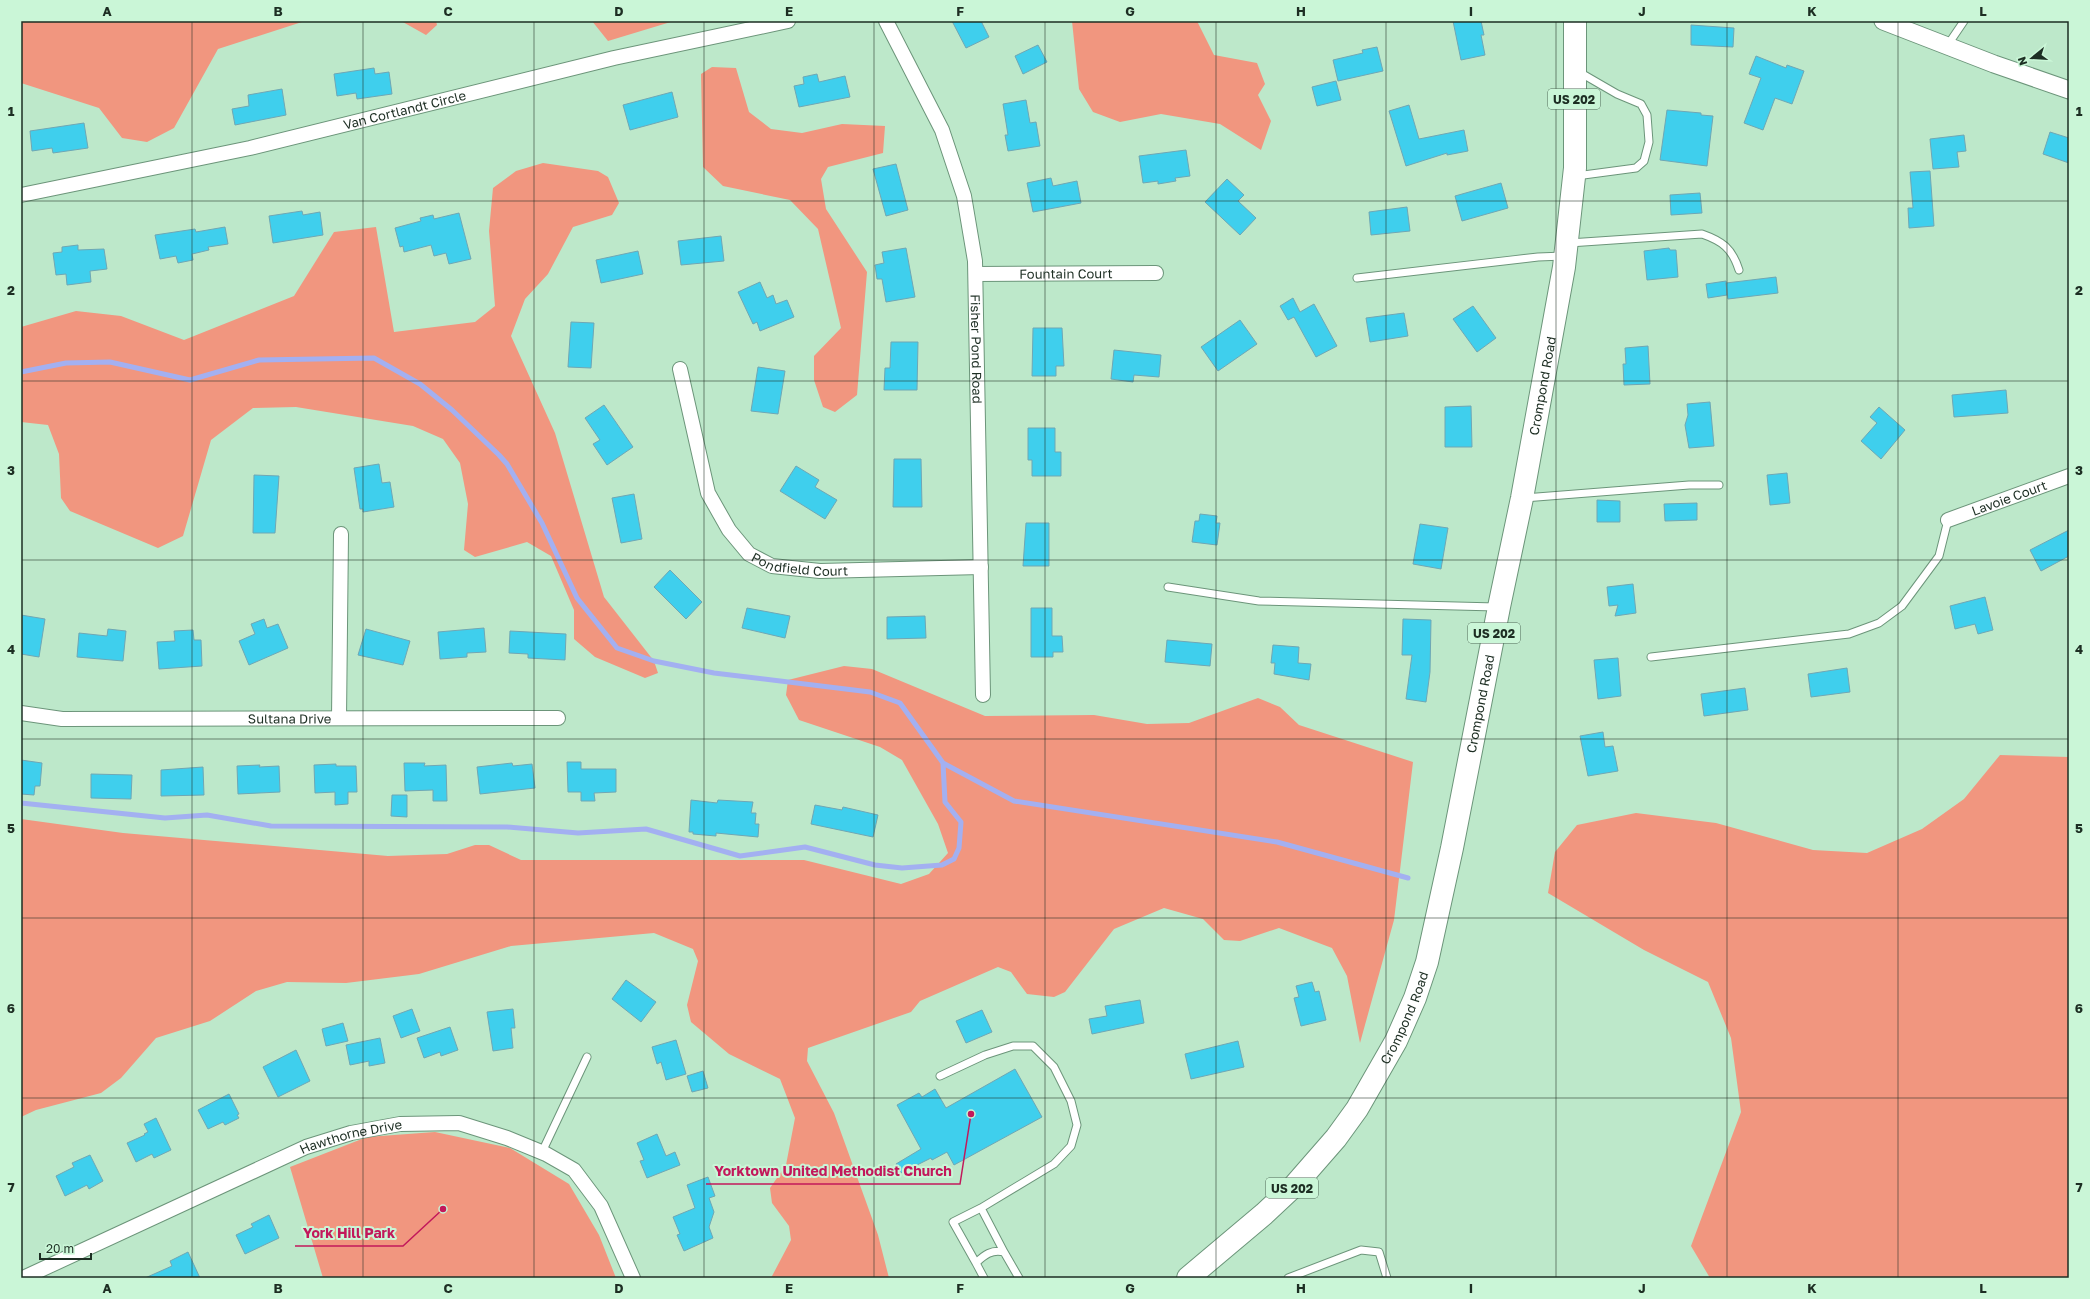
<svg xmlns="http://www.w3.org/2000/svg" width="2090" height="1299" font-family="'Golos Text',sans-serif">
<style>
.green{fill:#f1967f}
.lines{fill:none;stroke-linecap:round;stroke-linejoin:round}
.stream{stroke:#a3b0f1;stroke-width:5}
.building{fill:#3fcfed;stroke:#6fa7b4}
.service-casing{stroke:#6c957a;stroke-width:9}
.minor-casing{stroke:#6c957a;stroke-width:16}
.tertiary-casing{stroke:#6c957a;stroke-width:19}
.trunk-casing{stroke:#6c957a;stroke-width:24}
.service{stroke:#fff;stroke-width:7}
.minor{stroke:#fff;stroke-width:14}
.tertiary{stroke:#fff;stroke-width:17}
.trunk{stroke:#fff;stroke-width:22}
.grid{fill:none;stroke:#1d2e23;stroke-width:1;stroke-opacity:0.55}
.labels{text-anchor:middle;dominant-baseline:central;stroke-width:4;stroke-linejoin:round;paint-order:stroke}
.shield{fill:#caf6d7;stroke:#516a59;stroke-width:1}
.shield-label{font-size:12px;font-weight:bold;fill:#1d2e23}
.street-label{font-size:13px;fill:#1d2e23;stroke:#caf6d7}
.leader{fill:none;stroke:#c2185b;stroke-width:1.5}
.callout-dot{fill:#c2185b;stroke:#caf6d7;stroke-width:1.5}
.callout-label{font-size:14px;text-anchor:middle;font-weight:bold;fill:#c2185b;stroke:#caf6d7;stroke-width:4;stroke-linejoin:round;paint-order:stroke}
.neatline{fill:none;stroke:#1d2e23;stroke-width:1.5}
.grid-label{font-size:13px;text-anchor:middle;font-weight:bold;fill:#1d2e23}
</style>
<rect width="100%" height="100%" fill="#bde8ca"/>
<!-- green -->
<path class="green" d="M21,21h284l-87,28 -44,79 -27,14 -25,-4 -23,-30 -78,-25z
M401,21h35l1,4 -11,10z
M592,21h82l-66,20z
M1072,21h125l17,34 43,8 8,21 -7,11 13,26 -10,29 -41,-26 -59,-10 -41,8 -27,-10 -14,-23z
M712,67l24,1 13,44 22,17 31,4 40,-9 43,2 -2,27 -55,14 -7,12 5,30 41,63 -10,123 -22,17 -12,-5 -9,-27v-24l27,-28 -23,-99 -28,-29 -67,-14 -20,-19 -2,-93z
M543,163l55,8 10,6 11,26 -7,12 -39,12 -25,47 -23,25 -14,37 44,97 49,164 50,64 4,12 -13,5 -50,-21 -21,-18v-29l-23,-54 -24,-14 -52,15 -11,-7 4,-46 -8,-41 -17,-24 -30,-13 -117,-19 -43,1 -42,32 -28,96 -25,12 -88,-37 -9,-13 -2,-44 -11,-29 -27,-3v-95l55,-16 45,5 63,24 110,-44 40,-64 42,-5 18,105 81,-10 20,-16 -6,-75 4,-43 23,-17z
M844,666l28,3 113,47 109,-1 53,9 42,-1 69,-25 22,9 19,18 114,37 -19,158 -34,123 -13,-67 -15,-28 -53,-20 -39,13 -16,-1 -21,-21 -39,-11 -50,21 -49,63 -11,5 -27,-3 -16,-22 -13,-5 -78,34 -9,11 -103,36 -1,13 27,52 44,122 11,43h-118l20,-38 -2,-14 -17,-23 -2,-15 16,-23 9,-47 -15,-39 -51,-25 -38,-32 -4,-17 11,-44 -5,-12 -39,-16 -143,13 -92,28 -73,9 -59,-1 -31,9 -46,30 -54,17 -35,40 -20,15 -65,17 -15,7v-298l102,14 265,23 59,-2 28,-9h14l32,15h283l97,24 28,-10 19,-21 -10,-29 -36,-64 -22,-13 -81,-27 -13,-25 2,-15z
M2000,755l69,2v521h-359l-19,-32 50,-134 -10,-74 -23,-56 -64,-32 -96,-57 7,-41 22,-27 59,-12 80,10 97,27 54,3 55,-24 42,-30z
M435,1132l75,16 59,36 30,51 17,43h-293l-33,-111 77,-30z"/>
<g class="lines">
<!-- stream -->
<path class="stream" d="M21,372l45,-9 44,-1 80,18 69,-20 115,-2 46,26 32,26 47,45 8,9 35,59 35,75 40,50 37,13 60,12 156,19 30,11 43,60 71,38 263,41 131,36
M21,803l144,15 42,-3 64,11 236,1 71,6 68,-4 94,27 65,-9 70,18 27,3 40,-3 12,-6 5,-11 2,-26 -16,-20 -2,-39"/>
</g>
<!-- building -->
<path class="building" d="M952,21h29l8,16 -23,11z
M1453,21h28l3,14h-3l4,20 -24,5z
M1691,25l43,3 -1,19 -42,-2z
M1038,45l9,17 -24,12 -8,-18z
M1377,47l6,24 -45,10 -5,-21 30,-7 -1,-3z
M1756,56l30,12 1,-3 17,6 -12,33 -17,-6 -12,32 -19,-7 17,-45 -12,-4z
M374,68l1,6 14,-2 3,22 -35,5 -1,-6 -19,3 -3,-22z
M817,74l2,8 26,-6 5,21 -51,10 -5,-21 10,-2 -1,-7z
M1336,81l5,19 -24,6 -5,-19z
M282,89l4,26 -51,10 -3,-16 17,-3 -1,-11z
M672,92l6,25 -48,13 -7,-25z
M1026,100l4,23 6,-1 4,24 -32,5 -3,-16h3l-5,-31z
M1409,105l10,34 45,-9 4,21 -21,4v-2l-41,13 -17,-55z
M1667,110l34,3v2l12,1 -6,50 -47,-6z
M84,123l4,25 -35,5 -1,-5 -20,3 -2,-20z
M2050,132l19,6v25l-26,-9z
M1964,135l2,16 -9,1 2,15 -26,2 -3,-30z
M1186,150l4,26 -15,2 1,3 -18,3v-3l-15,2 -4,-27z
M896,164l12,46 -22,6 -13,-47z
M1930,171l4,55 -25,2 -1,-20h5l-3,-36z
M1051,178l2,8 24,-5 4,22 -48,9 -6,-29z
M1227,179l17,16 -6,6 18,17 -16,17 -35,-33z
M1501,183l7,25 -46,13 -7,-25z
M1700,193l2,20 -31,2 -1,-20z
M1407,207l3,24 -39,4 -2,-23z
M302,211l1,4 17,-3 3,23 -50,8 -4,-27z
M459,213l12,46 -22,5 -3,-11 -12,3 -3,-11 -27,7 -1,-6 -3,1 -5,-19 26,-7 -1,-3 13,-3 1,4z
M225,227l3,17 -20,3 1,3 -17,4 1,6 -15,3 -2,-7 -16,3 -5,-24 40,-6 1,3z
M721,236l3,25 -43,4 -3,-24z
M78,245v5l26,-1 3,20 -17,2 1,11 -24,3 -1,-11 -10,1 -3,-22 9,-1v-5z
M906,248l9,49 -29,5 -4,-23h-5l-2,-14 9,-2 -2,-11z
M1669,248l1,2h6l2,27 -31,3 -3,-29z
M638,251l5,23 -42,9 -5,-23z
M1776,277l2,16 -50,6 -2,-16z
M1726,281l1,14 -19,3 -2,-14z
M760,282l7,16 6,-3 3,9 11,-4 7,17 -34,14 -3,-9 -4,2 -15,-32z
M1293,298l7,14 14,-8 23,42 -21,11 -22,-40 -6,3 -8,-14z
M1473,306l23,32 -19,14 -24,-33z
M1404,313l4,23 -38,6 -4,-24z
M1240,320l17,24 -39,27 -17,-24z
M571,322l23,1 -3,45 -23,-1z
M1033,328h29l2,38h-8v10h-24z
M891,342h27l-1,48h-33l1,-22h5z
M1648,346l2,38 -26,1 -1,-21h3l-1,-16z
M1114,350l47,5 -2,22 -25,-2 -1,7 -22,-3z
M758,367l27,4 -7,43 -27,-3z
M2006,390l2,23 -54,4 -2,-22z
M1710,402l4,44 -25,2 -4,-23 3,-10 -1,-11z
M604,405l29,42 -26,18 -14,-21 7,-4 -15,-22z
M1471,406l1,41h-27v-40z
M1879,407l26,23 -24,29 -20,-18 16,-18 -7,-6z
M1028,428h27v24h6v24h-29v-16h-4z
M894,459h27l1,48h-29z
M379,464l3,19 8,-1 4,25 -31,5v-3h-3l-6,-41z
M796,466l23,14 -4,7 22,13 -12,19 -45,-28z
M1787,473l3,30 -20,2 -3,-30z
M254,475l25,1 -4,57h-22z
M634,494l8,45 -21,4 -9,-45z
M1597,500l23,1v21h-23z
M1697,503v17l-32,1 -1,-17z
M1200,514l17,2 -1,7h4l-3,22 -25,-3 3,-21h4z
M1026,523h23v43h-26z
M1420,524l28,4 -7,41 -28,-5z
M2069,530v26l-28,15 -11,-21z
M670,570l32,32 -16,17 -32,-32z
M1633,584l3,29 -21,3 3,-11 -9,1 -2,-19z
M1985,597l8,33 -15,4 -3,-10 -20,5 -5,-23z
M747,608l43,8 -5,22 -43,-10z
M1031,608h21v28h10l1,16h-10v5h-22z
M21,615l24,4 -6,38 -18,-3z
M925,616l1,22 -39,1v-22z
M264,619l3,9 11,-4 10,24 -39,17 -10,-24 16,-7 -4,-10z
M1403,619l28,1 -1,52 -4,30 -20,-3 6,-44h-10z
M484,628l2,24 -19,1v4l-27,2 -2,-27z
M108,629l18,2 -3,30 -46,-4 2,-24 28,3z
M366,629l44,12 -7,24 -45,-10z
M193,630l1,10h7l1,26 -43,3 -2,-27 18,-1 -1,-10z
M510,631l56,3 -1,26 -37,-2v-4l-19,-1z
M1167,640l45,4 -2,22 -45,-4z
M1273,645l26,2 -1,16 13,1 -2,16 -35,-6 1,-11h-4z
M1618,658l3,38 -23,3 -4,-39z
M1847,668l3,24 -39,5 -3,-23z
M1745,688l3,22 -44,6 -3,-22z
M1603,732l2,15 8,-1 5,25 -30,5 -8,-40z
M21,760l21,3 -2,23h-5l-1,9 -13,-1z
M567,762h14v7h35v23l-22,1 1,8h-14v-9h-13z
M404,763h21l-1,3 22,-1 1,36h-14v-11l-28,1z
M512,763l1,3 19,-2 3,24 -55,6 -3,-27z
M336,764v2h20l1,26h-9v12l-13,1v-13l-20,1 -1,-28z
M260,765l-1,2 20,-1 1,26 -42,2 -1,-28z
M203,767l1,28 -43,1v-26z
M91,774l41,1 -1,24 -40,-1z
M392,795h15v22l-16,-1z
M691,800l26,3 1,-3 35,2 -2,11h5l-1,11h4l-1,13 -42,-4v3l-23,-2v-2h-4z
M815,805l27,5 1,-3 35,8 -5,22 -62,-13z
M626,980l30,22 -15,20 -29,-23z
M1312,982l3,10 4,-1 7,29 -25,6 -7,-28 5,-1 -3,-11z
M1140,1000l4,23 -52,11 -3,-15 18,-3 -2,-10z
M412,1009l8,22 -19,7 -8,-22z
M513,1009l2,19h-4l2,20 -20,3 -6,-39z
M982,1010l10,22 -26,11 -10,-22z
M343,1023l5,18 -22,5 -4,-17z
M450,1027l8,23 -17,6 -1,-4 -16,6 -7,-20z
M380,1038l5,25 -16,3v-5l-19,4 -4,-20z
M676,1040l10,34 -20,6 -5,-18 -4,2 -5,-17z
M1238,1041l6,26 -53,12 -6,-25z
M296,1050l14,31 -32,16 -15,-30z
M1015,1069l27,48 -88,48 -7,-13 -15,8 -1,-2 -30,15 -5,-9 25,-15 -24,-44 22,-12 3,4 13,-8 11,19z
M703,1071l5,17 -16,4 -5,-16z
M229,1094l10,20 -2,1 2,3 -14,7 -2,-3 -15,7 -10,-19z
M156,1118l15,32 -17,8 -2,-4 -16,8 -9,-19 18,-8 -1,-1 4,-2 -4,-8z
M657,1134l9,22 9,-4 5,13 -33,13 -7,-17 4,-1 -7,-17z
M90,1155l13,26 -14,8 -2,-4 -22,11 -9,-20 18,-9 -2,-4z
M708,1177l7,19 -6,2 5,14 -5,15 4,11 -29,13 -7,-16 3,-1 -7,-17 22,-9 -8,-23z
M269,1215l10,23 -34,16 -9,-19 17,-8 -2,-3z
M188,1252l12,26h-55l27,-12 -2,-5z"/>
<g class="lines">
<!-- service casing -->
<g class="service-casing">
<path id="service" d="M1947,46l17,-25
M1576,176l60,-8 8,-7 5,-19 -2,-27 -6,-11 -24,-10 -38,-22
M1569,243l133,-9c20,7 30,14 37,36
M1357,278l181,-21 26,-1
M1524,498l165,-13h30
M1168,587l91,14 237,6
M1651,657l198,-23 30,-11 23,-17 37,-50 9,-36
M940,1076l45,-21 28,-9h20l21,21 17,34 6,24 -6,21 -17,18 -73,44 23,44
M542,1152l45,-95
M976,1263l-23,-41 28,-14
M984,1278l-8,-15c8,-8 16,-14 28,-11l15,26
M1288,1278l73,-28 18,2 8,26"/>
</g>
<!-- minor casing -->
<g class="minor-casing">
<g id="minor">
<path id="s1" d="M886,21l56,109 22,66 11,65 8,434"/>
<path id="s2" d="M21,195l229,-47 364,-90 174,-37"/>
<path id="s3" d="M976,274l180,-1"/>
<path id="s4" d="M680,369l28,124 21,37 20,24 23,12 48,5 161,-4"/>
<path id="s5" d="M1948,520l121,-44"/>
<path id="s6" d="M21,713l41,6 496,-1"/>
<path d="M339,718l2,-184"/>
<path id="s7" d="M23,1278l283,-131 45,-14 49,-9 59,-1 48,15 39,16 28,16 27,36 32,72"/>
</g>
</g>
<!-- tertiary casing -->
<g class="tertiary-casing">
<path id="tertiary" d="M1883,21l111,43 75,26"/>
</g>
<!-- trunk casing -->
<g class="trunk-casing">
<g id="trunk">
<path id="s8" d="M1188,1278l76,-64 31,-29 41,-47 21,-29 39,-68 19,-43 12,-36 25,-114 47,-241 23,-109 42,-231 11,-99v-147"/>
</g>
</g>
<!-- service -->
<use href="#service" class="service"/>
<!-- minor -->
<use href="#minor" class="minor"/>
<!-- tertiary -->
<use href="#tertiary" class="tertiary"/>
<!-- trunk -->
<use href="#trunk" class="trunk"/>
</g>
<!-- grid -->
<path class="grid" d="M192,21v1257M363,21v1257M534,21v1257M704,21v1257M874,21v1257M1045,21v1257M1216,21v1257M1386,21v1257M1556,21v1257M1727,21v1257M1898,21v1257M21,201h2048M21,381h2048M21,560h2048M21,739h2048M21,918h2048M21,1098h2048"/>
<g class="labels">
<!-- shield labels -->
<g class="shield">
<rect x="1548" y="89" width="52" height="20" rx="3"/>
<rect x="1468" y="623" width="52" height="20" rx="3"/>
<rect x="1266" y="1178" width="52" height="20" rx="3"/>
</g>
<g class="shield-label">
<text x="1574" y="99">US 202</text>
<text x="1494" y="633">US 202</text>
<text x="1292" y="1188">US 202</text>
</g>
<!-- street labels -->
<g class="street-label">
<text stroke="none"><textPath href="#s2" startOffset="393">Van Cortlandt Circle</textPath></text>
<text stroke="none"><textPath href="#s3" startOffset="90">Fountain Court</textPath></text>
<text stroke="none"><textPath href="#s1" startOffset="346">Fisher Pond Road</textPath></text>
<text stroke="none"><textPath href="#s8" startOffset="991">Crompond Road</textPath></text>
<text stroke="none"><textPath href="#s5" startOffset="65">Lavoie Court</textPath></text>
<text stroke="none"><textPath href="#s4" startOffset="254">Pondfield Court</textPath></text>
<text stroke="none"><textPath href="#s8" startOffset="667">Crompond Road</textPath></text>
<text stroke="none"><textPath href="#s6" startOffset="269">Sultana Drive</textPath></text>
<text stroke="none"><textPath href="#s8" startOffset="343">Crompond Road</textPath></text>
<text stroke="none"><textPath href="#s7" startOffset="358">Hawthorne Drive</textPath></text>
</g>
</g>
<!-- callouts -->
<path class="leader" d="M971 1114L960 1184H706M443 1209L403 1246H295"/>
<g class="callout-dot">
<circle cx="971" cy="1114" r="4"/>
<circle cx="443" cy="1209" r="4"/>
</g>
<g class="callout-label">
<text x="833" y="1176">Yorktown United Methodist Church</text>
<text x="349" y="1238">York Hill Park</text>
</g>
<!-- border -->
<rect width="2090" height="1299" fill="none" stroke="#caf6d7" stroke-width="44"/>
<!-- north arrow -->
<g transform="translate(2032 58) rotate(252)" stroke="#caf6d7" stroke-width="3" paint-order="stroke">
<path d="M0-3L7 15L0 10L-7 15Z" fill="#1d2e23"/>
<text y="-6" font-size="11" font-weight="bold" text-anchor="middle" fill="#1d2e23">N</text>
</g>
<!-- scale -->
<path d="M40 1253v6h51v-6" fill="none" stroke="#1d2e23" stroke-width="2"/>
<text x="46" y="1253" font-size="12" fill="#1d2e23" stroke="#caf6d7" stroke-width="3" paint-order="stroke">20 m</text>
<rect x="22" y="22" width="2046" height="1255" class="neatline"/>
<g class="grid-label">
<text x="107" y="16">A</text>
<text x="278" y="16">B</text>
<text x="448" y="16">C</text>
<text x="619" y="16">D</text>
<text x="789" y="16">E</text>
<text x="960" y="16">F</text>
<text x="1130" y="16">G</text>
<text x="1301" y="16">H</text>
<text x="1471" y="16">I</text>
<text x="1642" y="16">J</text>
<text x="1812" y="16">K</text>
<text x="1983" y="16">L</text>
<text x="11" y="116">1</text>
<text x="2079" y="116">1</text>
<text x="11" y="295">2</text>
<text x="2079" y="295">2</text>
<text x="11" y="475">3</text>
<text x="2079" y="475">3</text>
<text x="11" y="654">4</text>
<text x="2079" y="654">4</text>
<text x="11" y="833">5</text>
<text x="2079" y="833">5</text>
<text x="11" y="1013">6</text>
<text x="2079" y="1013">6</text>
<text x="11" y="1192">7</text>
<text x="2079" y="1192">7</text>
<text x="107" y="1293">A</text>
<text x="278" y="1293">B</text>
<text x="448" y="1293">C</text>
<text x="619" y="1293">D</text>
<text x="789" y="1293">E</text>
<text x="960" y="1293">F</text>
<text x="1130" y="1293">G</text>
<text x="1301" y="1293">H</text>
<text x="1471" y="1293">I</text>
<text x="1642" y="1293">J</text>
<text x="1812" y="1293">K</text>
<text x="1983" y="1293">L</text>
</g>
</svg>
